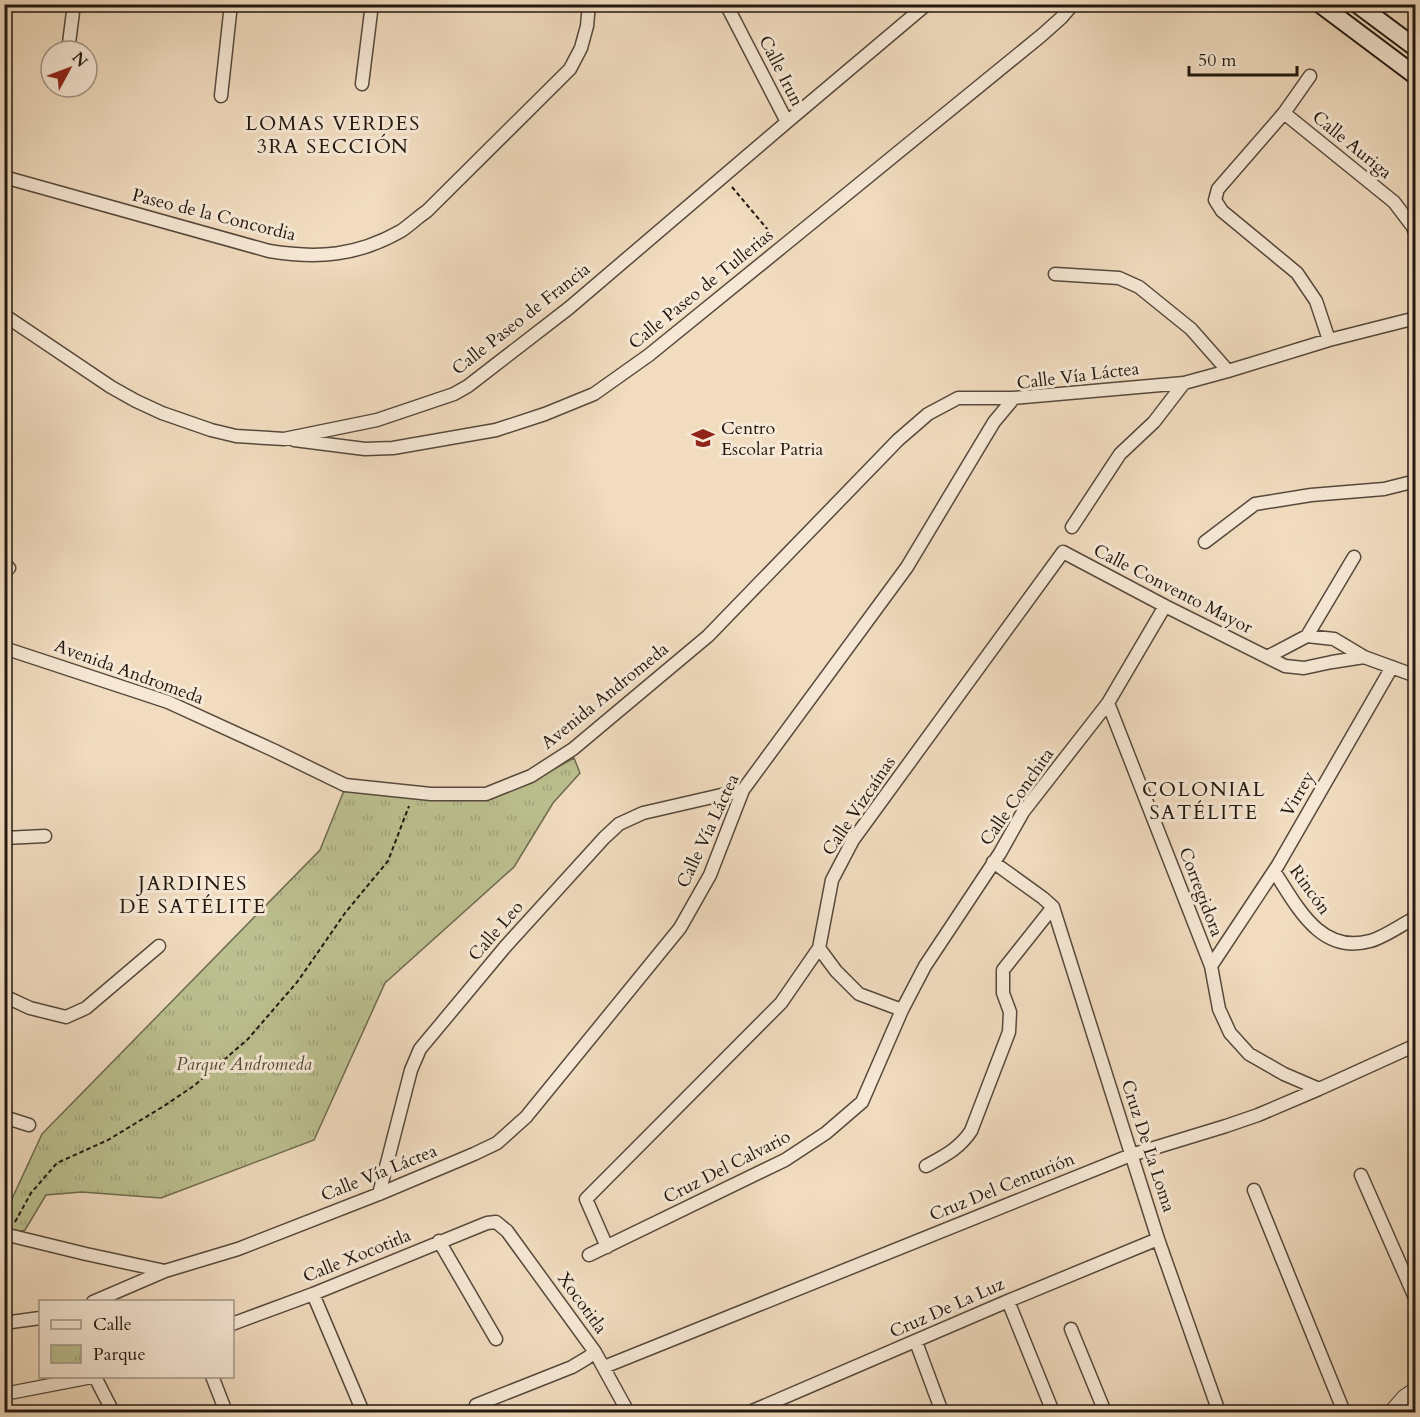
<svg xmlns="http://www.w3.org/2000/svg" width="1420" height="1417" font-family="Cardo,serif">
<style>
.park{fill:url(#park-tufts);stroke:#6f6c50;stroke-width:1.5}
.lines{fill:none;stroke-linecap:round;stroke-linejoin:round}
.minor-casing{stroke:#56493c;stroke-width:15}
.tertiary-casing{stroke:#56493c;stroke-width:16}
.secondary-casing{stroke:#221810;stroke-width:20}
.path{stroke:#221810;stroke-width:2;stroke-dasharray:4.5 3;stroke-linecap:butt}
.minor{stroke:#f6e8d5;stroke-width:12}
.tertiary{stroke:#f6e8d5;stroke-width:14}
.secondary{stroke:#f6e8d5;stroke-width:16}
.labels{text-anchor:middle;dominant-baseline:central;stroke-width:6;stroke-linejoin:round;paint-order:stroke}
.street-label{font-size:18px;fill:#221810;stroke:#f6e8d5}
.poi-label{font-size:18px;fill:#221810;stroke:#f6e8d5;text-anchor:start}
.park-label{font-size:18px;font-style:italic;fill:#504a36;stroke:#f6e8d5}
.neighbourhood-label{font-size:20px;letter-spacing:1.5px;fill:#221810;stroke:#f6e8d5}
</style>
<defs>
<pattern id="park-tufts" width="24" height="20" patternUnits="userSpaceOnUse" patternTransform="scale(1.5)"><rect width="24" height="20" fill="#bcc090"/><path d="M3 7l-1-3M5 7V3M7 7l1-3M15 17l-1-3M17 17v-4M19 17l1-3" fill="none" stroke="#a1a47b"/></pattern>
</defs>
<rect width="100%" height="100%" fill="#f1dcbf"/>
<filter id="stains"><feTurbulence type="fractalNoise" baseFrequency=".00333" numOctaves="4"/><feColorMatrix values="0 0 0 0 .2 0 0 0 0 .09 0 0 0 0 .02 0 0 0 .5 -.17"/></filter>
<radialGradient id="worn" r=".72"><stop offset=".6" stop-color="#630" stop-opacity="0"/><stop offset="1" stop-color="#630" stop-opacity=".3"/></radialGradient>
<!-- park -->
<path class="park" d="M574,758l6,15 -27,30 -39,64 -129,116 -71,157 -153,58 -79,-6 -36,3 -21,35 -17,5 -3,-6v-15l37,-80 278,-284 25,-62 139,12 41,-15z"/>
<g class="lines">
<!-- minor casing -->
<g class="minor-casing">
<path id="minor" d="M726,4l61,118
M68,51l6,-47
M1310,76l-26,37 -66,76 -3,11 7,11 75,62 19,28 13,39
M362,84l10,-80
M221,96l10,-92
M1284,113l110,89 19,25 3,8
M4,177l265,74c49,8 88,5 132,-20 9,-6 17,-14 26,-20l143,-142 11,-21 6,-22 2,-22
M1055,274l64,4 20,9 52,42 37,42
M4,315l107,72 25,14 26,12 49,17 25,6 48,3 93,-19 77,-26 14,-8 101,-78 218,-186 140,-118
M294,440l71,9 28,-1 103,-18 49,-16 49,-20 55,-39 133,-108 260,-212 19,-17 12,-14
M1072,527l48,-73 34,-32 30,-39
M1205,542l50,-38 56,-9 73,-6 32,-8
M4,571l5,-3
M1307,636l47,-79
M4,648l164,54 105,48 72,35 86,9h55l45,-18 42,-27 135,-113 190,-196 30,-26 30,-16h56l170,-15 44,-12 101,-31 87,-22
M1267,657l40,-21 27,3 30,18 52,19
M1108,703l103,263 8,43 11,24 19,21 35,20 35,15
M4,838l41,-2
M993,862l50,36 10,9 105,332 61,173
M1274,871c23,35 46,84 96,70 13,-3 33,-17 46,-24
M819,948l17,23 23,23 43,16
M1211,966l67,-101 114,-198
M4,996l26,12 36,9 20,-9 73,-62
M4,1117l25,8
M926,1166c18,-10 33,-17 45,-35l38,-99 1,-20 -7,-19v-23l50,-63
M1361,1175l55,125
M1254,1190l90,222
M379,1194l32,-124 9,-21 85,-102 99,-109 15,-14 24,-11 100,-23
M4,1234l82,20 79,17
M439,1241l57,98
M607,1247l-21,-48 195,-196 38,-55 13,-68 21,-40 210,-288 102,54 120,60 19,2 28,-6 32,-5
M589,1255l196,-95 41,-27 36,-31 40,-92 23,-44 75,-113 23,-41 85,-109 57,-97
M313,1294l50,118
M1008,1301l45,111
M93,1302l72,-31 73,-22 141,-55 95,-40 23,-11 29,-26 154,-189 30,-53 33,-85 164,-223 87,-145 20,-24
M4,1323l36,-5
M232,1324l81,-30 174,-71 9,-1 11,9 88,121 33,60
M1071,1329l34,83
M916,1342l26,70
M604,1367l527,-212 95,-29 32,-11 61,-26 97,-44
M212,1376l14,36
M95,1377l18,35
M4,1394l93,-18
M476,1405l96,-38 15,-9 8,-6
M750,1412l258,-111 150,-62"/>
</g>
<!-- tertiary casing -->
<g class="tertiary-casing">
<path id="tertiary" d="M1391,1412l13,-15 12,-8"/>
</g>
<!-- secondary casing -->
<g class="secondary-casing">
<path id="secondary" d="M1320,4l96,72
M1357,4l59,44"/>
</g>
<!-- path -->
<path class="path" d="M732,187l41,49
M15,1222l16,-29 26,-30 51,-23 56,-34 31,-21 53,-46 50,-58 47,-68 43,-52 21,-55"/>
<!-- minor -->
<use href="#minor" class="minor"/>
<!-- tertiary -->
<use href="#tertiary" class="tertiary"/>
<!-- secondary -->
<use href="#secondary" class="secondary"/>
</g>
<!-- icons -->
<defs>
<g id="school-bare" transform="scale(1.8)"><path d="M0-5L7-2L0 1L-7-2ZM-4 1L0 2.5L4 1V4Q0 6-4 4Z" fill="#8f2418" stroke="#f6e8d5" stroke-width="2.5" paint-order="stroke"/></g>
</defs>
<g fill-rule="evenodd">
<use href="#school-bare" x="703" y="438"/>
</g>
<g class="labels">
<!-- street labels -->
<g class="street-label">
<text transform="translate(781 71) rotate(63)">Calle Irun</text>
<text transform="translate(1352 145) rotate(39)">Calle Auriga</text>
<text transform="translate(214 215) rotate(14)">Paseo de la Concordia</text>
<text transform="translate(701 289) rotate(-39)">Calle Paseo de Tullerias</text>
<text transform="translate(521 319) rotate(-38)">Calle Paseo de Francia</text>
<text transform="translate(1078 376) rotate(-7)">Calle Vía Láctea</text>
<text transform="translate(1173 589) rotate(27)">Calle Convento Mayor</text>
<text transform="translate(129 672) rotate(20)">Avenida Andromeda</text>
<text transform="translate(605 696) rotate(-39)">Avenida Andromeda</text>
<text transform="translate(1298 794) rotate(-60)">Virrey</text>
<text transform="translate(1017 797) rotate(-55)">Calle Conchita</text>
<text transform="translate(859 806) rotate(-56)">Calle Vizcaínas</text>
<text transform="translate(708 831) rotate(-65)">Calle Vía Láctea</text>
<text transform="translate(1310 890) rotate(54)">Rincón</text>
<text transform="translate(1201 892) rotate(69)">Corregidora</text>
<text transform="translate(496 931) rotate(-49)">Calle Leo</text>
<text transform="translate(1148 1146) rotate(72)">Cruz De La Loma</text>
<text transform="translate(727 1167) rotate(-27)">Cruz Del Calvario</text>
<text transform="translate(379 1173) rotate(-22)">Calle Vía Láctea</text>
<text transform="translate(1002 1187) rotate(-22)">Cruz Del Centurión</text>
<text transform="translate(357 1256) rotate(-22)">Calle Xocotitla</text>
<text transform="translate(582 1303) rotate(54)">Xocotitla</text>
<text transform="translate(947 1308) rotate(-24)">Cruz De La Luz</text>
</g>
<!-- poi labels -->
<g class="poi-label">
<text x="721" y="428">Centro<tspan x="721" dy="21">Escolar Patria</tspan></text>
</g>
<!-- park labels -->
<g class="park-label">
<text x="244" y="1064">Parque Andromeda</text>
</g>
<!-- neighbourhood labels -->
<g class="neighbourhood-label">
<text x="333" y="123">LOMAS VERDES<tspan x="333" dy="23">3RA SECCIÓN</tspan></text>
<text x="1204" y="789">COLONIAL<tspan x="1204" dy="23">SATÉLITE</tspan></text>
<text x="193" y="883">JARDINES<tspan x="193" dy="23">DE SATÉLITE</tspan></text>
</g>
</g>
<!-- margin -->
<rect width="1420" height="1417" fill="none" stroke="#f1dcbf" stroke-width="24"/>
<rect x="6" y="6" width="1408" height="1405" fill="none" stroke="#221810" stroke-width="3"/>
<rect x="12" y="12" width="1396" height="1393" fill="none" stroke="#221810" stroke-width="1.5"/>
<!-- legend -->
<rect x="39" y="1300" width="195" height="78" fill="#f6e8d5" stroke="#a19586" stroke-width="1.5"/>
<rect x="51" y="1320" width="30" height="9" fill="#f6e8d5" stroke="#a19586" stroke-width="1.5"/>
<text x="93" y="1330" font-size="18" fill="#221810">Calle</text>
<rect x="51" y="1345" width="30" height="18" fill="url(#park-tufts)" stroke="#a19586" stroke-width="1.5"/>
<text x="93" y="1360" font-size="18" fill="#221810">Parque</text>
<!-- north arrow -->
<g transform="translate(69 69) rotate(49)"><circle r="28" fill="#f6e8d5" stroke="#a19586" stroke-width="1.5"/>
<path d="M0-4.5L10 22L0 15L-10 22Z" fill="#8f2418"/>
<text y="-9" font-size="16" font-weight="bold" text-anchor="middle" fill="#221810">N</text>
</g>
<!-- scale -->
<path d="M1189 66v9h108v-9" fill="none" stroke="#221810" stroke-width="3"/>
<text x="1198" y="66" font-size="18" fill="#221810" stroke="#f6e8d5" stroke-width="4.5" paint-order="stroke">50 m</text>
<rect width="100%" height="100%" filter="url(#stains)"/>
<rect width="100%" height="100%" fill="url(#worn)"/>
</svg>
